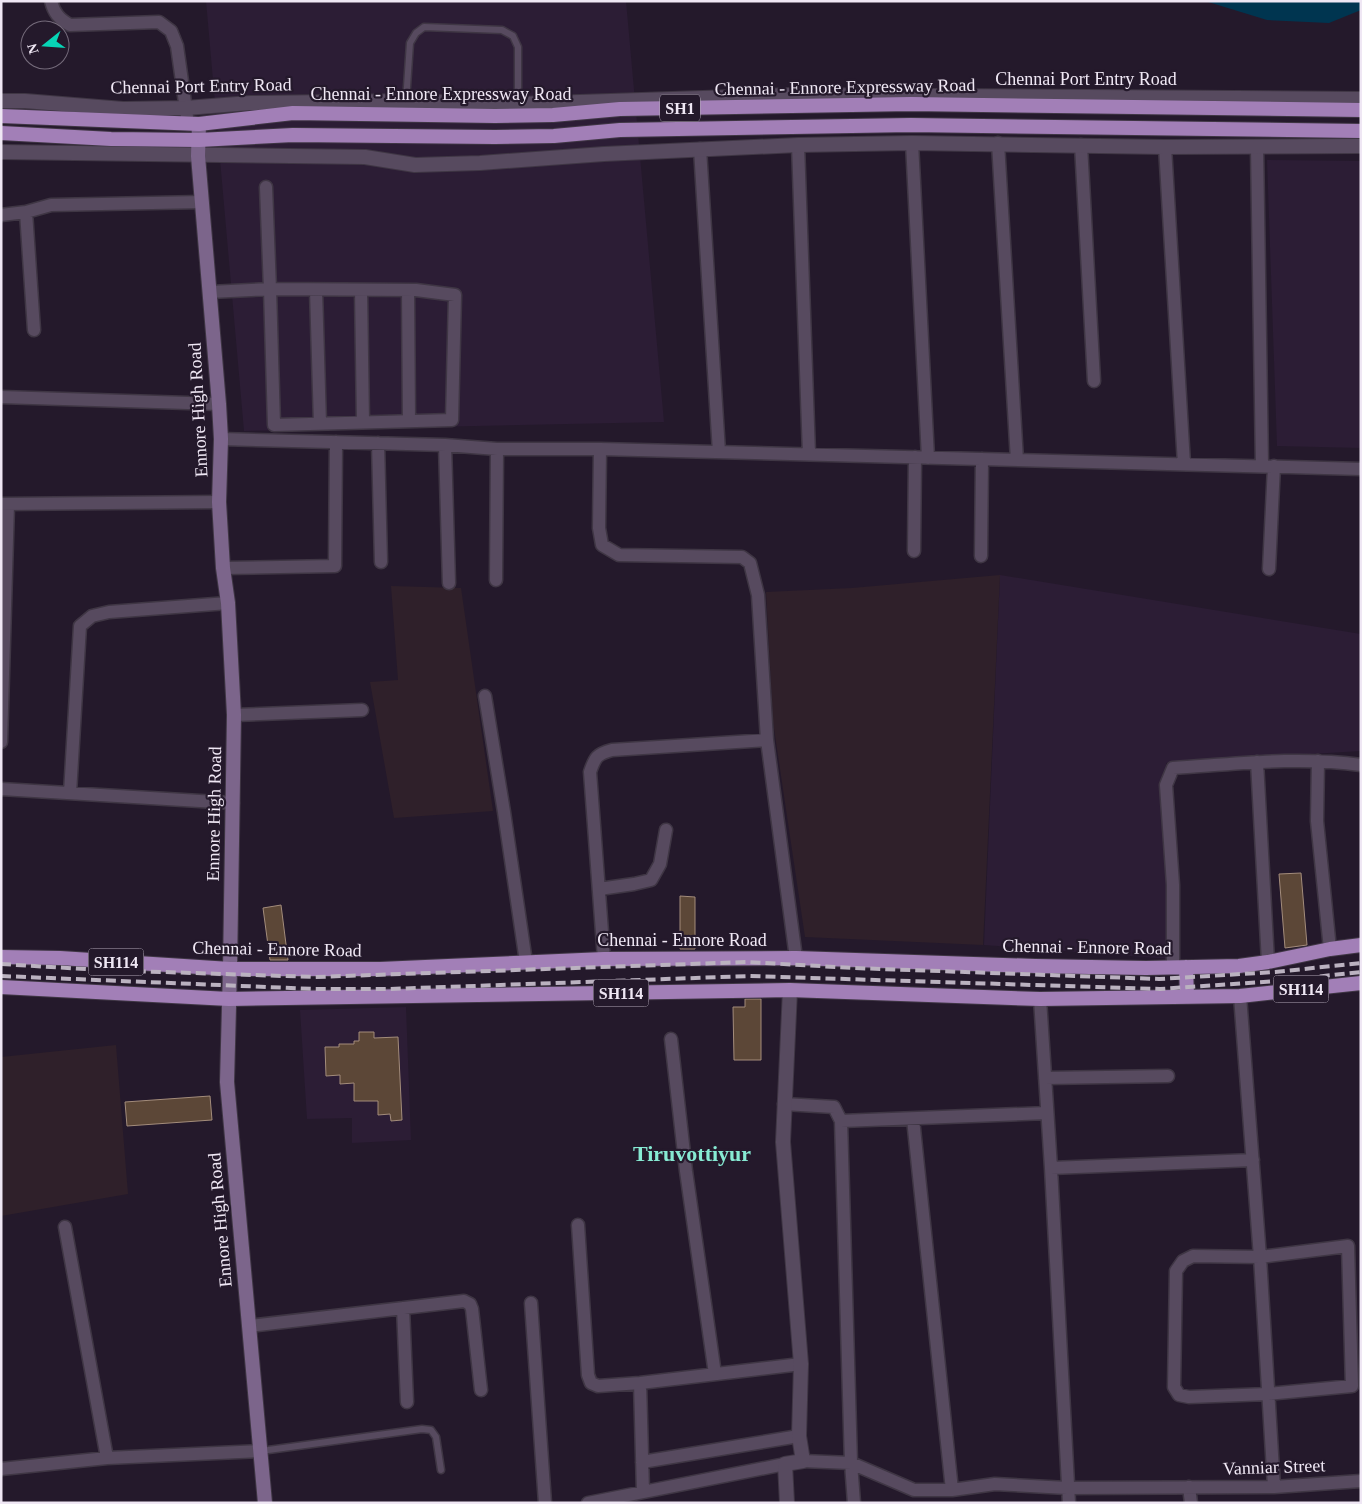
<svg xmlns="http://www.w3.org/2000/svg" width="1362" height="1504" font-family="Georgia,serif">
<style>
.built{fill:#2c1d35}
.education{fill:#2f202a}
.water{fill:#003550}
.building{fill:#5c4737;stroke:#a38c7b}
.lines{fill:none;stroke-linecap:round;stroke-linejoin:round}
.service-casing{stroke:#3f3644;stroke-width:9}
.minor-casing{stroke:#3f3644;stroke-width:15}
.tertiary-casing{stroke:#3f3644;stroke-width:16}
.secondary-casing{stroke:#3f3644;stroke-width:16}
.primary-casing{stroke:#3f3644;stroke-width:16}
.service{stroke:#574a5f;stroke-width:6}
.minor{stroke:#574a5f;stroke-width:12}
.tertiary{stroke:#574a5f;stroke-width:14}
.secondary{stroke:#7c658b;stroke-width:14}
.primary{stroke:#a27fb7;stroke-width:14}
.rail{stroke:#bbb2c0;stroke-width:4;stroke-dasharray:10 5;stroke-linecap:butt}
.labels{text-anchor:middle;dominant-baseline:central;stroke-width:4.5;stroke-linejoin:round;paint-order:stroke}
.shield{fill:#24192b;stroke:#b2a9b8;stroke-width:1}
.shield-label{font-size:16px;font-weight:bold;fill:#efe7f4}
.street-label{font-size:18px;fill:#efe7f4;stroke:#24192b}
.district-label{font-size:22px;font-weight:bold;fill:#87ead3;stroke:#24192b}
</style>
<rect width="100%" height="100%" fill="#24192b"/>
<!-- built -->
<path class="built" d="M206,1h420l38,421 -420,9z
M1267,160l94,1v287l-84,-2z
M1000,575l361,59v117l-195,12 5,196 -187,-14z
M406,1007l5,133 -59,3v-25l-45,1 -7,-109z"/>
<!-- education -->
<path class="education" d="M1000,575l-17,370 -178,-8 -32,-215 -7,-130 86,-4z
M391,586l70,2 32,223 -99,7 -24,-136 28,-2z
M116,1045l12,149 -127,22v-159z"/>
<!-- water -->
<path class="water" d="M1205,1h156v9l-32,13 -62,-3z"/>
<!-- building -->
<path class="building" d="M1301,873l6,72 -22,3 -6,-74z
M680,896l15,1v52h-15z
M281,905l7,55h-18l-7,-52z
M745,999h16v61h-27l-1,-53h12z
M359,1032h15v6l24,-1 4,83 -11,1 -1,-7 -12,1v-14h-24v-18l-14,1v-9l-14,1 -1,-29h14v-3h15v-3h5z
M210,1096l2,24 -85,6 -2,-24z"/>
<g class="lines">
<!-- service casing -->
<g class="service-casing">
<path id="service" d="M406,101l4,-58 6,-10 8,-6 78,3 11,6 5,11v58
M261,1451l161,-22 9,1 5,7 5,33"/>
</g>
<!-- minor casing -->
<g class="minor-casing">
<path id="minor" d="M51,1c3,12 8,18 19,24l89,-3 12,9 6,15 11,78
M912,143l16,315
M998,143l19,317
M798,145l11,309
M1081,145l13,236
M1165,147l19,317
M1257,147l5,319
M700,149l19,303
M26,212l8,118
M1,215l25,-3 25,-7 151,-3
M316,290l4,134
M361,290l2,132
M408,290l1,131
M210,292l60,-3 4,136 178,-5 3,-125 -39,-5 -146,-1 -4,-102
M1,397l218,7
M221,439l224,6 52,4h103l761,20
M378,443l3,119
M445,445l4,138
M600,449l-1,79 3,17 17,10 123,2 8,6 8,32 9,145 29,218
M1,504l218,-2
M914,551l1,-94
M981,556l1,-97
M223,568l112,-2 1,-124
M1269,569l5,-103
M496,580l1,-131
M485,696l19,116 22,150
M234,715l128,-5
M1,742l7,-238
M1318,761l-1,60 13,128
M1257,762l11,200
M1,789l232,14
M70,793l10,-167 12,-10 17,-4 119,-9
M599,889l35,-5 17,-4 9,-16 6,-34
M604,959l-14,-187c5,-15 7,-18 22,-22l155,-10
M1173,967v-82l-7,-100 7,-17c62,-4 126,-12 188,-3
M1240,996l20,261 14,230
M1040,999l11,169 18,335
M671,1039l15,132 29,203
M1045,1078l123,-2
M784,1104l50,3 7,14 206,-8
M913,1119l39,371
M841,1121l10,342 3,40
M1051,1168l202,-8
M578,1225l10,150 3,8 7,3 42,-3 161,-19
M65,1227l42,231
M1348,1246l4,140 -84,8 -79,3 -10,-2 -5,-8 2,-116 7,-10 10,-5 67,1z
M531,1303l14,200
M403,1308l4,94
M249,1326l215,-25 6,3 2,5 9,81
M640,1383l3,109
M803,1461l48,2 63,27h38l43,-6 72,4 207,-1 87,-6
M642,1462l157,-26
M1,1469l106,-11 154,-7
M1189,1487l2,16
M588,1503l197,-39"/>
</g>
<!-- tertiary casing -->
<g class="tertiary-casing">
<path id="tertiary" d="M1,101h24l98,8 63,-1 64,-5 156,-2 112,3 274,-9 569,4
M1,152l364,5 50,8 65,-2 124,-9 194,-9 114,-2 253,4 196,-1
M787,1503l-2,-39 18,-3 -4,-25 2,-72 -18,-222 7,-152"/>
</g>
<!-- secondary casing -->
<g class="secondary-casing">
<path id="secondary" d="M199,124l-1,32 21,248 2,35 -2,63 4,66 5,35 6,112 -4,254 -3,113 38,421"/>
</g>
<!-- primary casing -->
<g class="primary-casing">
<path id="primary" d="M1,116l198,8 94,-11 202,3 58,-1 67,-6 291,-5 450,6
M1,133l110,6 88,1 94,-5 202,2 59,-1 66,-6 291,-5 450,6
M1,957l59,1 170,11h150l224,-10 192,-1 239,8 111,2 93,-2 29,-4 62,-13 31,-4
M1186,967l1,30
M1,987l228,12 561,-9 250,9 200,-3 121,-13"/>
</g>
<!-- service -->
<use href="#service" class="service"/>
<!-- minor -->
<use href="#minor" class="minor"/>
<!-- tertiary -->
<use href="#tertiary" class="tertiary"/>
<!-- secondary -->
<use href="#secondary" class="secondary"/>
<!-- primary -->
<use href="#primary" class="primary"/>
<!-- rail -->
<path class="rail" d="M1,964l100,6 214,7 432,-15 107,6 305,11 116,-7 86,-9
M1,976l314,13h74l361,-13 410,13 117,-8 84,-9"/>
</g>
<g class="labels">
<!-- shield labels -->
<g class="shield">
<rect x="660" y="94.5" width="40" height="27" rx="4"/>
<rect x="88.5" y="948.5" width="55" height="27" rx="4"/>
<rect x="1273.5" y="975.5" width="55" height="27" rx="4"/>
<rect x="593.5" y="979.5" width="55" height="27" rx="4"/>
</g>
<g class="shield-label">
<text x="680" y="108">SH1</text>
<text x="116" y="962">SH114</text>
<text x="1301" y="989">SH114</text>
<text x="621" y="993">SH114</text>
</g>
<!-- street labels -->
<g class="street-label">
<text x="1086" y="79">Chennai Port Entry Road</text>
<text transform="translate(201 86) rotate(-1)">Chennai Port Entry Road</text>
<text transform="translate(845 87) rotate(-1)">Chennai - Ennore Expressway Road</text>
<text x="441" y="94">Chennai - Ennore Expressway Road</text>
<text transform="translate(198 410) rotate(-93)">Ennore High Road</text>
<text transform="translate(214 814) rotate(-89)">Ennore High Road</text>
<text x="682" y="940">Chennai - Ennore Road</text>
<text transform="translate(1087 947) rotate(1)">Chennai - Ennore Road</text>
<text transform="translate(277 949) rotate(1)">Chennai - Ennore Road</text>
<text transform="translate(220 1220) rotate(-95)">Ennore High Road</text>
<text transform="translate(1274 1467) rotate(-2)">Vanniar Street</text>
</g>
<!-- district labels -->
<g class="district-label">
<text x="692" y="1153">Tiruvottiyur</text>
</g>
</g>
<!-- border -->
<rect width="1362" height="1504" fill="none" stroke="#efe7f4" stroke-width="5"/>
<!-- north arrow -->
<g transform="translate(45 45) rotate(253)"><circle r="24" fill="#24192b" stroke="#756b7b"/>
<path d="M0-4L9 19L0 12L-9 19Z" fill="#07d5b6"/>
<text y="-8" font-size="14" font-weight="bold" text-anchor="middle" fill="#efe7f4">N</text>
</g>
</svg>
